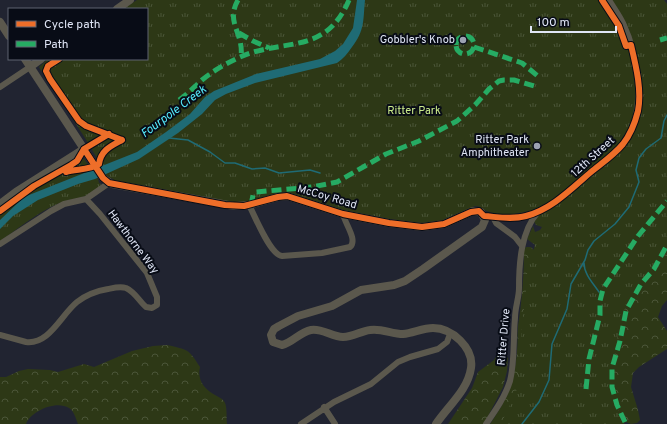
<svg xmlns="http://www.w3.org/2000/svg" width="667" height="424" font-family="Overpass,sans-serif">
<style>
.forest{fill:url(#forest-crowns)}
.park{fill:url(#park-tufts)}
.water{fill:#1f6b75}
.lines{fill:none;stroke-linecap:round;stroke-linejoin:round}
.stream{stroke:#1f6b75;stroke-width:1.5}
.minor{stroke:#5b584d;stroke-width:6}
.tertiary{stroke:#5b584d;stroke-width:8}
.quiet{stroke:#26ab63;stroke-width:5;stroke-dasharray:10 5;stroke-linecap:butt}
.cycleway-casing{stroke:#080c16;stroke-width:8}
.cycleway{stroke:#ee6e29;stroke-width:6}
.poi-dot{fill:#9da2b1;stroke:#080c16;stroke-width:1.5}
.labels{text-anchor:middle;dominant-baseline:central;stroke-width:4;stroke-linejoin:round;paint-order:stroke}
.poi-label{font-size:11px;fill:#e0e6f6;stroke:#080c16;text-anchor:end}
.park-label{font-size:11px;fill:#cbeb8b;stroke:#080c16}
.street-label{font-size:11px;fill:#e0e6f6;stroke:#080c16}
.water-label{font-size:12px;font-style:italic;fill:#56ecfe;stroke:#080c16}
</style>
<defs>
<pattern id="forest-crowns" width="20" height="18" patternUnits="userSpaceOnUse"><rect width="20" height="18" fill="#2d3816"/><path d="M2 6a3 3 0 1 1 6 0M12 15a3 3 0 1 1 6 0" fill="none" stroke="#4b5538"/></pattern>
<pattern id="park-tufts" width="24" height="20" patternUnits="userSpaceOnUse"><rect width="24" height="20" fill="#2d3816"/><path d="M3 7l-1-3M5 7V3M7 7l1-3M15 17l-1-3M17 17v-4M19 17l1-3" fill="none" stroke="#4b5538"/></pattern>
</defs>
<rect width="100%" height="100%" fill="#212431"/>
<!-- forest -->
<path class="forest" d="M667,119v181l-5,6 -4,11 9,14v18l-28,18 -6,6 -2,14 7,23 2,10 -3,3 -6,1 -5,-2 -3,2h-133c17,-24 25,-44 27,-73 1,-8 0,-17 1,-25 4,-25 6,-50 6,-76l2,-3h5l3,3z
M167,345c21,5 21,3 33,22 -3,13 4,22 15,28 2,1 6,3 8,5 5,4 3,18 4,24h-149c-2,-5 -4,-13 -9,-16 -13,-8 -38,3 -43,16h-26v-47h6l13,-6 9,-2 22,1 8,2 26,-8 10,3 38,-16 21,-5z
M499,352h4l5,6 -1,13 -4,16 -19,37h-36l24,-36 6,-16 16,-12z"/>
<!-- park -->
<path class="park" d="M137,0h527l3,4v238l-13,26 -21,25 -11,21 -7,36 -4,35 2,13 11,26h-123l16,-35 5,-65 4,-31v-15l9,-33 -8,-6 6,-13 2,6 5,-2 2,-3 -6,-2 -8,-14c-12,4 -29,5 -41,0 -4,-2 -7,-5 -12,-5l-32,15 -25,4 -76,-14 -58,-19 -42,11h-8l-119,-21 -2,-3c-8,-3 -14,-11 -15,-19l-13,-22 -46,-71 9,-8h99v-50h-24z
M76,158l8,1c5,7 14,15 15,24l2,1c-6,13 -26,14 -38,18 -20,6 -45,27 -63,39v-33l11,-8z"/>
<!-- water -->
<path class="water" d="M357,0h8c-2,21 0,30 -13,47 -5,7 -9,12 -15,16l-82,20 -29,11 -11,6 -13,14 -24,19 -39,26 -44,20 -17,5 -40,16 -25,16 -13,13v-9l24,-23 113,-45 29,-20 24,-18 15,-17 9,-6 42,-17 64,-15 15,-8 8,-7 10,-16z"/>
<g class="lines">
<!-- stream -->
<path class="stream" d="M169,138l19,2 22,12 15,11h10l17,6 13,-1 14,5 31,-3 10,3
M584,263c0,11 9,20 15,29
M522,424l17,-22 10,-22 3,-36 15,-35 4,-25 14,-24 3,-10 6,-9 21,-17 14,-17 10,-25 -3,-12 3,-12 7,-9 15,-11 3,-17 3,-6"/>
<!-- minor -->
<path class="minor" d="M0,87l30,-20
M249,205c6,11 21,50 33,51l40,-3 28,-6c8,-7 -5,-23 -7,-33
M484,216c11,1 22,3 33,2 27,-3 49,-23 68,-40 14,-13 31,-23 42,-40 19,-30 11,-83 -4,-115 -4,-8 -9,-15 -14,-23
M493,217l3,6 19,14 7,9
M0,244l51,-33 13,-7 22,-5 23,-16
M0,335l26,7c23,3 35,-27 51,-40 9,-7 19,-11 31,-13 5,-1 12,-3 18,-1 9,4 13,13 20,19l6,1 5,-3v-8l-10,-24 -47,-59 -14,-15
M324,407l11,17
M301,424l33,-22 37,-18 27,-22 12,-5 28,-8 9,-7 3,-8
M486,424c9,-13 19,-27 24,-43 5,-20 3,-42 5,-63 0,-11 4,-20 4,-30 0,-25 2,-57 19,-76"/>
<!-- tertiary -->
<path class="tertiary" d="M117,9l13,-9
M0,22l9,14
M25,59l78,119 9,6 122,22 15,-1 29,-8 9,-1 56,18 46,9 33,4 22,-3 29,-13 8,1 4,8 -3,7 -59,42 -18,12 -11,4 -33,5 -29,16 -34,10 -19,10 -5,3 -3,6 2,7 9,3c10,-2 18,-13 29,-15 11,-2 21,7 32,7 10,0 18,-6 27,-7 11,-2 22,4 33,4 10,-1 20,-6 30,-6 19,0 41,20 38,40 -3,22 -23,38 -35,56
M30,67l11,-8
M0,204l16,-12 68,-43"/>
<!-- quiet -->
<path class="quiet" d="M238,0c-13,23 6,32 3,57
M239,33l14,8 16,7
M456 45a9 9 0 1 1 18 0a9 9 0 1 1-18 0Z
M660,40l7,-2
M474,47l48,16 17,14
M179,100c8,-5 15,-13 23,-20 11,-9 23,-16 36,-22 44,-21 87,-1 111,-58
M251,205l2,-10 3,-3 56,-5 25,-5 49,-28 33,-13 38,-20 18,-16 14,-16 10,-8 5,-1h10l20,6
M586,389l3,-30 11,-44v-14l3,-12 35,-53 29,-35
M625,422l-8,-17 -5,-18v-19l8,-27 6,-30 15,-27 13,-15 13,-24"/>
<!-- cycleway casing -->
<g class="cycleway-casing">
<path id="cycleway" d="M59,59l-11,7 -2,5 4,8 29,42 7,5 36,14
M84,149l19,29 6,5 116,22 19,1 34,-9 9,-1 56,18 46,9 33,4 22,-3 27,-12 8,-1 5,5c14,1 28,4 42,0 26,-7 45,-27 65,-44 11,-9 23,-17 32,-28 7,-9 12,-21 15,-33 4,-21 -2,-45 -7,-66l-5,1 -7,-20 -17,-26
M66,172c11,-3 24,-2 33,-8 2,-14 12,-18 23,-24
M0,211l34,-25 37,-21 6,-4 7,-12 25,-15"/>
</g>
<!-- cycleway -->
<use href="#cycleway" class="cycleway"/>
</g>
<!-- markers -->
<g class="poi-dot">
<circle cx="463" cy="40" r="4"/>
<circle cx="537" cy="146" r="4"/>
</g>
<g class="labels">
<!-- poi labels -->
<g class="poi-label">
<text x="455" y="40">Gobbler's Knob</text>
<text x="529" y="140">Ritter Park<tspan x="529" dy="13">Amphitheater</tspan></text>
</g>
<!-- park labels -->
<g class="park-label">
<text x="414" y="111">Ritter Park</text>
</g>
<!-- street labels -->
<g class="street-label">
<text transform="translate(593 157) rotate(-42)">12th Street</text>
<text transform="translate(327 197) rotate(16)">McCoy Road</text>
<text transform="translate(133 242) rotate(53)">Hawthorne Way</text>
<text transform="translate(504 337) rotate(-85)">Ritter Drive</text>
</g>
<!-- water labels -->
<g class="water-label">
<text transform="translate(174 112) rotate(-37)">Fourpole Creek</text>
</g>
</g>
<!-- legend -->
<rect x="8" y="8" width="140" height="52" fill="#080c16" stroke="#5e6370"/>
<rect x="16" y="21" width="20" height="6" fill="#ee6e29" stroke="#5e6370"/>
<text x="44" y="28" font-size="12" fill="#e0e6f6">Cycle path</text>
<rect x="16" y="41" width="20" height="6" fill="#26ab63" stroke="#5e6370"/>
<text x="44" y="48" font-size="12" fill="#e0e6f6">Path</text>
<!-- scale -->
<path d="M531 26v6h85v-6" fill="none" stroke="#e0e6f6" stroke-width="2"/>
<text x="537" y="26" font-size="12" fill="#e0e6f6" stroke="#080c16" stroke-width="3" paint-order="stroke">100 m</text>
</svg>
